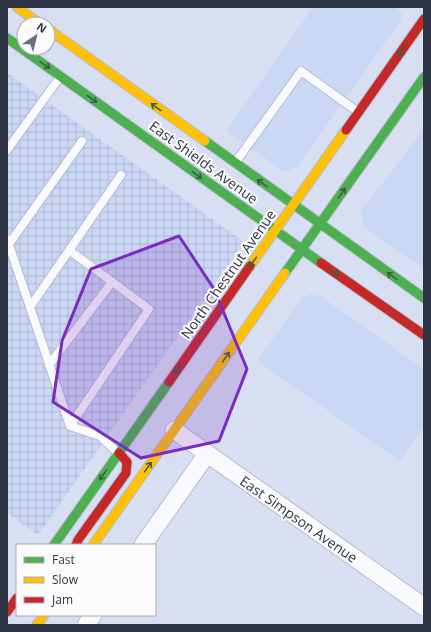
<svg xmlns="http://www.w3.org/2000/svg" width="431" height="632" font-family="'Open Sans',sans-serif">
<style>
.built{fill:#cbd8f5}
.industrial{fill:url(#industrial-grid)}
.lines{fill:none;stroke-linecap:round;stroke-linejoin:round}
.lane-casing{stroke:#b6bccc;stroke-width:10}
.street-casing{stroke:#b6bccc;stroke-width:19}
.fast-casing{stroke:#b6bccc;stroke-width:11}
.slow-casing{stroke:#b6bccc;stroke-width:11}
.jam-casing{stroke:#b6bccc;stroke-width:11}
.lane{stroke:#f9fafd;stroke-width:8}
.street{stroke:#f9fafd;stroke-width:17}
.fast{stroke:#4caf50;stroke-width:9}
.slow{stroke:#ffc107;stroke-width:9}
.jam{stroke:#c62828;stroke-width:9}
.oneway{stroke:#385f48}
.marked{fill:#7b2cbf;fill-opacity:0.2;stroke:#7b2cbf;stroke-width:3;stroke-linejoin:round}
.labels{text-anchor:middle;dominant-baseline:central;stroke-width:4;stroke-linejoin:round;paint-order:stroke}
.street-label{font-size:14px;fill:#2d3443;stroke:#fcfcfc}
</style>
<defs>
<pattern id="industrial-grid" width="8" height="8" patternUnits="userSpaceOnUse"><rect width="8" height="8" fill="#cbd8f5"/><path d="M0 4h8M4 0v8" fill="none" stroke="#afbad3"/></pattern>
</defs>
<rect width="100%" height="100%" fill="#d8dff2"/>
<!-- built -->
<path class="built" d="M313,7h82l4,3 3,5 -1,5 -103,146 -10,5 -6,-1 -56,-39z
M424,129v139l-61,-41 -2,-16z
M311,294l11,3 102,72v57l-24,35 -143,-100 45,-63z"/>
<!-- industrial -->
<path class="industrial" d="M7,73l237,169 -206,293 -31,-22z"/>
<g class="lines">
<!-- lane casing -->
<g class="lane-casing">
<path id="lane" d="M7,150l53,-73
M235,163l66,-92 57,41
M7,239l63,187 30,10 18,17
M9,244l73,-103
M69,250l80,59 -79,117
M30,307l91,-132
M49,365l63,-83"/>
</g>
<!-- street casing -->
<g class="street-casing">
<path id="street" d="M174,430l250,177
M143,545l64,-91
M86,625l7,-10"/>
</g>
<!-- fast casing -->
<g class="fast-casing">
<path id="fast" d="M7,38l314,225
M205,141l219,157
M285,273l139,-196
M54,545l115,-163"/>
</g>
<!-- slow casing -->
<g class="slow-casing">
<path id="slow" d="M17,7l23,17
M48,29l157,112
M250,266l96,-136
M93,545l192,-272
M37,625l7,-10"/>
</g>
<!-- jam casing -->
<g class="jam-casing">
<path id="jam" d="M346,130l78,-111
M321,263l103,72
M169,382l81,-116
M76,545l2,-5 48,-67 1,-11 -8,-9
M7,612l10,-14"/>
</g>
<!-- lane -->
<use href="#lane" class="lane"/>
<!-- street -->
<use href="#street" class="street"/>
<!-- fast -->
<use href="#fast" class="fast"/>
<!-- slow -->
<use href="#slow" class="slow"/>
<!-- jam -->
<use href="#jam" class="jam"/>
</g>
<!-- one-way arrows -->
<defs><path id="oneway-shaft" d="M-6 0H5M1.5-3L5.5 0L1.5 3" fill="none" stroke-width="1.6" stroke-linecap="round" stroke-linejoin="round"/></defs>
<g class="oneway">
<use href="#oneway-shaft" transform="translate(402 51) rotate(125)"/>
<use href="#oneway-shaft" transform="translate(45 65) rotate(35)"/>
<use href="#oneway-shaft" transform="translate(92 99) rotate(36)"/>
<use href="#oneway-shaft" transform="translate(156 107) rotate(-144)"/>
<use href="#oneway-shaft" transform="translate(197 175) rotate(36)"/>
<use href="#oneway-shaft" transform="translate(262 183) rotate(-144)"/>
<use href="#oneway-shaft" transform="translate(342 193) rotate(-55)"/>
<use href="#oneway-shaft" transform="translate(253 262) rotate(125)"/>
<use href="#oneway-shaft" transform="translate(334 272) rotate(35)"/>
<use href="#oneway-shaft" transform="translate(392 276) rotate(-145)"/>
<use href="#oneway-shaft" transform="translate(226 357) rotate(-55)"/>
<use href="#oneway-shaft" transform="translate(178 369) rotate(125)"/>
<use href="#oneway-shaft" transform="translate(148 467) rotate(-55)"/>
<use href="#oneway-shaft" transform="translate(103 475) rotate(125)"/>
</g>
<!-- marked area -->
<path class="marked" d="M179,236l35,53 33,80 -28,72 -78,17 -88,-56 9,-61 29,-72z"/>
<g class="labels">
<!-- street labels -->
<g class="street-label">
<text transform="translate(204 162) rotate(36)">East Shields Avenue</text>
<text transform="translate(228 274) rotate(-55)">North Chestnut Avenue</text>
<text transform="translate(299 519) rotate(35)">East Simpson Avenue</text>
</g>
</g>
<!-- border -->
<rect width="431" height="632" fill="none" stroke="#2d3443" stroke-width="16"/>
<!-- legend -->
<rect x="16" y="544" width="140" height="72" fill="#fcfcfc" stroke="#a9acb2"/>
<rect x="24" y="557" width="20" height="6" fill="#4caf50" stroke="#a9acb2"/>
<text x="52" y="564" font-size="12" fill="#2d3443">Fast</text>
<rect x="24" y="577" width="20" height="6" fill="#ffc107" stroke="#a9acb2"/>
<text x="52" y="584" font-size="12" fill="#2d3443">Slow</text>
<rect x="24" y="597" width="20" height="6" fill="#c62828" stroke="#a9acb2"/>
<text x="52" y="604" font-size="12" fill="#2d3443">Jam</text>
<!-- north arrow -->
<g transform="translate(36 36) rotate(35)"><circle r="19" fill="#fcfcfc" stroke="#a9acb2"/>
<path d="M0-3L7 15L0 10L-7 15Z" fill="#697080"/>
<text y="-6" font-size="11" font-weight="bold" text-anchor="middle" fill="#2d3443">N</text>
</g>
</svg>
